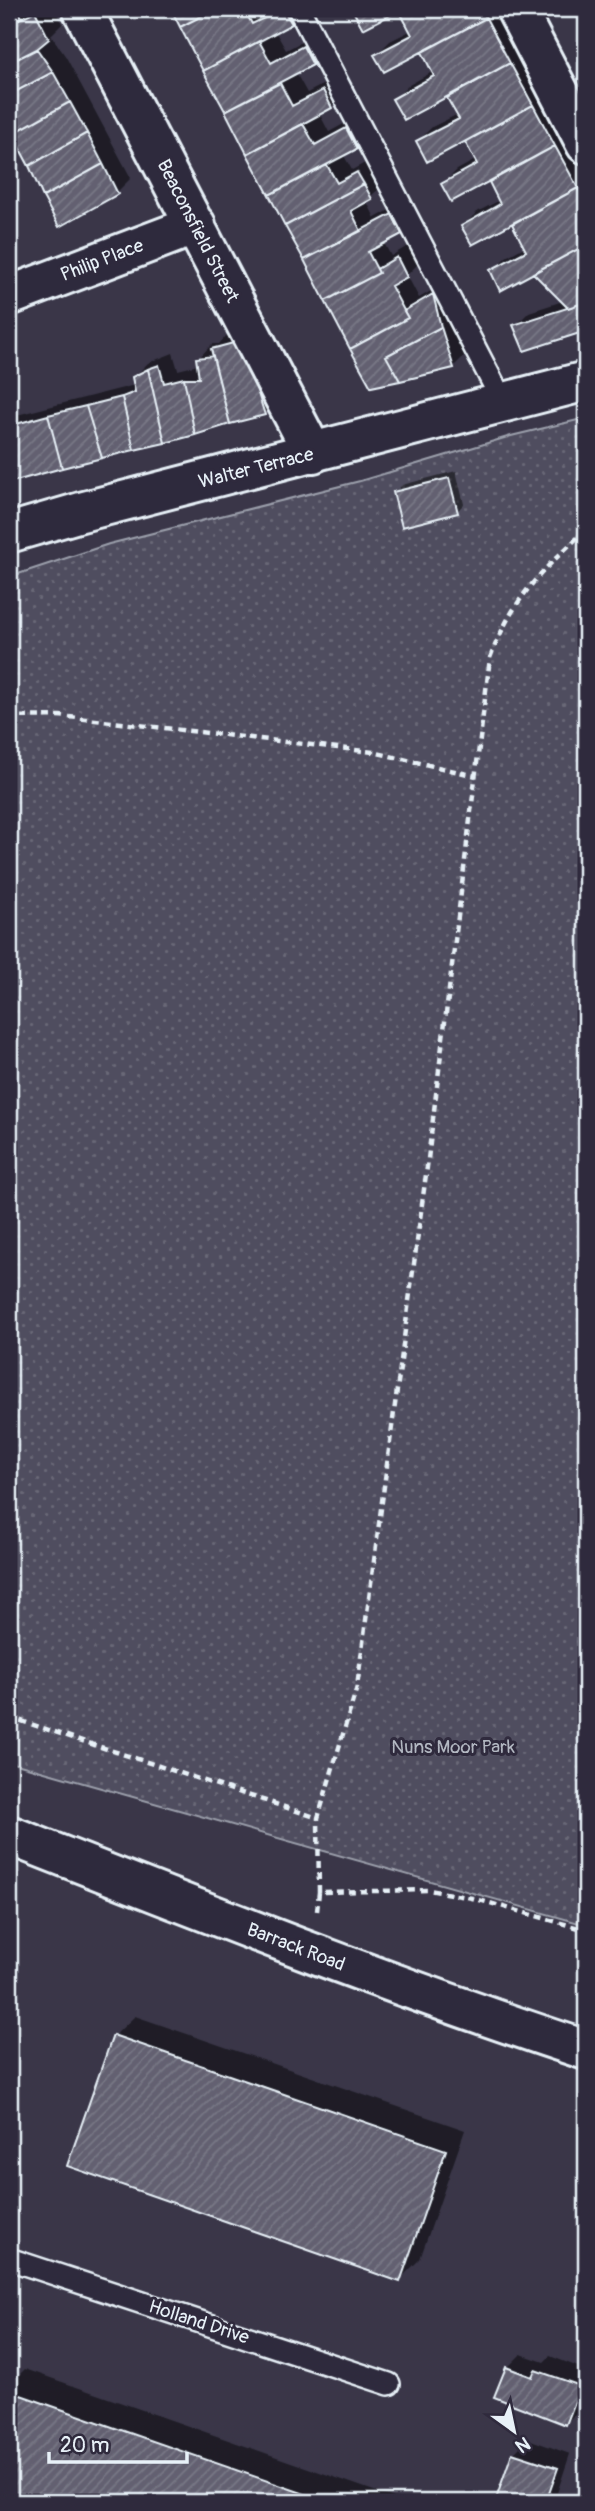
<svg xmlns="http://www.w3.org/2000/svg" width="595" height="2511" font-family="Pangolin,sans-serif">
<style>
.park{fill:url(#park-dots);stroke:#9ca0ac;stroke-width:2}
.shadow{fill:#0007}
.building{fill:url(#building-hatch);stroke:#e8f1f8;stroke-width:2}
.lines{fill:none;stroke-linecap:round;stroke-linejoin:round}
.lane-casing{stroke:#e8f1f8;stroke-width:26}
.street-casing{stroke:#e8f1f8;stroke-width:44}
.secondary-casing{stroke:#e8f1f8;stroke-width:44}
.primary-casing{stroke:#e8f1f8;stroke-width:44}
.path{stroke:#e8f1f8;stroke-width:4.5;stroke-dasharray:7 5;stroke-linecap:butt}
.lane{stroke:#2f2a3d;stroke-width:21}
.street{stroke:#2f2a3d;stroke-width:38}
.secondary{stroke:#2f2a3d;stroke-width:38}
.primary{stroke:#2f2a3d;stroke-width:38}
.labels{text-anchor:middle;dominant-baseline:central;stroke-width:6;stroke-linejoin:round;paint-order:stroke}
.street-label{font-size:19px;fill:#e8f1f8;stroke:#2f2a3d}
.park-label{font-size:19px;fill:#b3b8c2;stroke:#2f2a3d}
</style>
<defs>
<pattern id="park-dots" width="8" height="8" patternUnits="userSpaceOnUse" patternTransform="scale(1.75)"><rect width="8" height="8" fill="#504e5f"/><path d="M2 2h.1M6 6h.1" fill="none" stroke="#696877" stroke-width="1.8" stroke-linecap="round"/></pattern>
<pattern id="building-hatch" width="6" height="6" patternUnits="userSpaceOnUse" patternTransform="scale(1.75)"><rect width="6" height="6" fill="#636171"/><path d="M-1 1l2-2M0 6l6-6M5 7l2-2" fill="none" stroke="#797886"/></pattern>
</defs>
<rect width="100%" height="100%" fill="#3a3648"/>
<filter id="ink" filterUnits="userSpaceOnUse"><feTurbulence type="fractalNoise" baseFrequency=".0143" numOctaves="2"/><feDisplacementMap in="SourceGraphic" scale="14" xChannelSelector="R" yChannelSelector="G"/><feConvolveMatrix kernelMatrix="1 2 1 2 8 2 1 2 1" color-interpolation-filters="sRGB"/></filter>
<g filter="url(#ink)">
<!-- park -->
<path class="park" d="M586,418v1507l-577,-163v-1185l100,-33 251,-63 151,-45z"/>
<!-- shadow -->
<path class="shadow" d="M9,9h46l7,15 -11,11 15,22 65,121 -14,14 -103,-59 -5,-9z
M173,9h92l2,3 5,-3h32l-13,14 -16,8 11,19 31,-16 9,16 -14,14 -16,9 11,20 30,-16 8,16 -14,14 -12,6 10,19 31,-17 10,19 -14,14 -13,6 9,16 20,-11 13,25 -19,16 9,18 31,-17 9,17 -14,14 -17,11 7,13 20,-12 9,18 -13,13 12,23 29,-17 19,72 -14,14 -81,18z
M400,9h103l83,155v165l-61,20 -10,-23 14,-14 34,-11 -30,-30h-41l14,-14 20,-11 -13,-25 -50,5 14,-14 23,-12 -11,-20 -46,4 14,-14 20,-11 -11,-20 -48,2 14,-14 26,-13 -10,-19 -54,4 15,-14 25,-14 -12,-21 -46,5 14,-14 22,-11z
M255,328l23,71 -14,14 -255,69v-65l126,-32 -1,-8 14,-14 25,-10 5,17 20,-5v-6l14,-15h7l8,-9z
M456,471l8,33 -7,7 -62,-18 7,-8z
M135,2016l330,114 -45,129 -21,21 -285,-244z
M521,2354l23,8 6,-6 36,14v22l-6,17 -14,14 -59,-55z
M25,2369l372,130 -2,3h-386v-117z
M528,2439l42,15 -16,48h-57l17,-49z"/>
<!-- building -->
<path class="building" d="M9,9h9l4,8 -13,7z
M171,9h45l-36,18z
M216,9h28l8,15 31,-15 9,15 -89,47 -23,-44z
M352,9h50l-39,20z
M402,9h79l5,9 -102,54 -10,-17 38,-20 -13,-25z
M35,11l14,28 -12,10 -28,14v-39z
M486,18l24,45 -106,57 -12,-21 42,-23 -12,-24z
M259,41l12,22 32,-17 10,19 -88,46 -22,-40z
M37,49l16,23 -44,23v-32z
M510,63l23,42 -106,57 -11,-21 43,-22 -12,-21z
M53,72l17,30 -58,32 -3,-6v-33z
M280,83l12,23 31,-16 9,18 -85,46 -22,-43z
M70,102l17,31 -58,33 -17,-32z
M533,105l22,41 -104,56 -10,-18 36,-20 -12,-22z
M303,124l12,21 31,-17 11,21 -88,46 -22,-41z
M87,133l16,31 -60,33 -14,-31z
M555,146l23,42 -106,57 -11,-19 39,-22 -11,-22z
M103,164l15,30 -59,33 -16,-30z
M327,165l10,18 20,-11 7,12 -79,42 -16,-31z
M364,184l8,15 -21,12 10,20 -57,29 -19,-34z
M578,188l8,15v42l-86,46 -10,-21 36,-19 -14,-27z
M392,214l10,20 -34,18 11,21 -54,28 -21,-41z
M586,245v57l-18,6 -35,-35z
M397,257l10,20 -16,9 17,32 -58,31 -25,-48 54,-28 -2,-4z
M433,294l8,33 -55,29 14,25 -29,6 -21,-38 58,-31 -4,-7z
M586,302v29l-62,20 -11,-26z
M441,327l13,41 -54,13 -14,-25z
M241,341l24,74 -35,9 -19,-75z
M213,356l17,68 -35,11 -11,-57h15l-3,-20z
M159,365l5,18 20,-5 11,57 -30,8 -17,-74z
M148,369l17,74 -31,7 -12,-53 13,-5 -3,-15z
M122,397l12,53 -32,8 -16,-52z
M86,406l16,52 -40,10 -14,-53z
M48,415l14,53 -50,14 -3,-11v-45z
M449,478l9,35 -56,14 -9,-35z
M113,2035l333,115 -46,132 -333,-116z
M506,2367l26,10 3,-7 46,16 -15,39 -72,-28z
M9,2391l319,111h-319z
M512,2453l46,15 -12,34h-51z"/>
<g class="lines">
<!-- lane casing -->
<g class="lane-casing">
<path id="lane" d="M299,9l205,395
M9,2259l380,125"/>
</g>
<!-- street casing -->
<g class="street-casing">
<path id="street" d="M82,9l231,444
M516,9l70,135
M9,296l187,-71"/>
</g>
<!-- secondary casing -->
<g class="secondary-casing">
<path id="secondary" d="M9,533l72,-21 505,-131"/>
</g>
<!-- primary casing -->
<g class="primary-casing">
<path id="primary" d="M9,1835c191,75 382,151 577,215"/>
</g>
<!-- path -->
<path class="path" d="M9,717l51,-1 313,36 103,24
M9,1717l309,101
M319,1892l-1,-74 39,-131 70,-520 63,-509c23,-60 50,-86 96,-128
M317,1911l2,-19 110,-2 43,8 114,32"/>
<!-- lane -->
<use href="#lane" class="lane"/>
<!-- street -->
<use href="#street" class="street"/>
<!-- secondary -->
<use href="#secondary" class="secondary"/>
<!-- primary -->
<use href="#primary" class="primary"/>
</g>
</g>
<g class="labels">
<!-- street labels -->
<g class="street-label">
<text transform="translate(198 231) rotate(63)">Beaconsfield Street</text>
<text transform="translate(102 260) rotate(-21)">Philip Place</text>
<text transform="translate(256 468) rotate(-14)">Walter Terrace</text>
<text transform="translate(296 1947) rotate(21)">Barrack Road</text>
<text transform="translate(199 2322) rotate(18)">Holland Drive</text>
</g>
<!-- park labels -->
<g class="park-label">
<text x="453" y="1747">Nuns Moor Park</text>
</g>
</g>
<!-- margin -->
<rect width="595" height="2511" fill="none" stroke="#2f2a3d" stroke-width="35"/>
<rect x="18" y="18" width="560" height="2476" fill="none" stroke="#e8f1f8" stroke-width="2.5" filter="url(#ink)"/>
<!-- north arrow -->
<g transform="translate(514 2431) rotate(147)" stroke="#2f2a3d" stroke-width="5" paint-order="stroke">
<path d="M0-5L12 26L0 18L-12 26Z" fill="#e8f1f8"/>
<text y="-10" font-size="19" font-weight="bold" text-anchor="middle" fill="#e8f1f8">N</text>
</g>
<!-- scale -->
<path d="M49 2452v10h138v-10" fill="none" stroke="#e8f1f8" stroke-width="3.5"/>
<text x="60" y="2452" font-size="21" fill="#e8f1f8" stroke="#2f2a3d" stroke-width="5" paint-order="stroke">20 m</text>
</svg>
